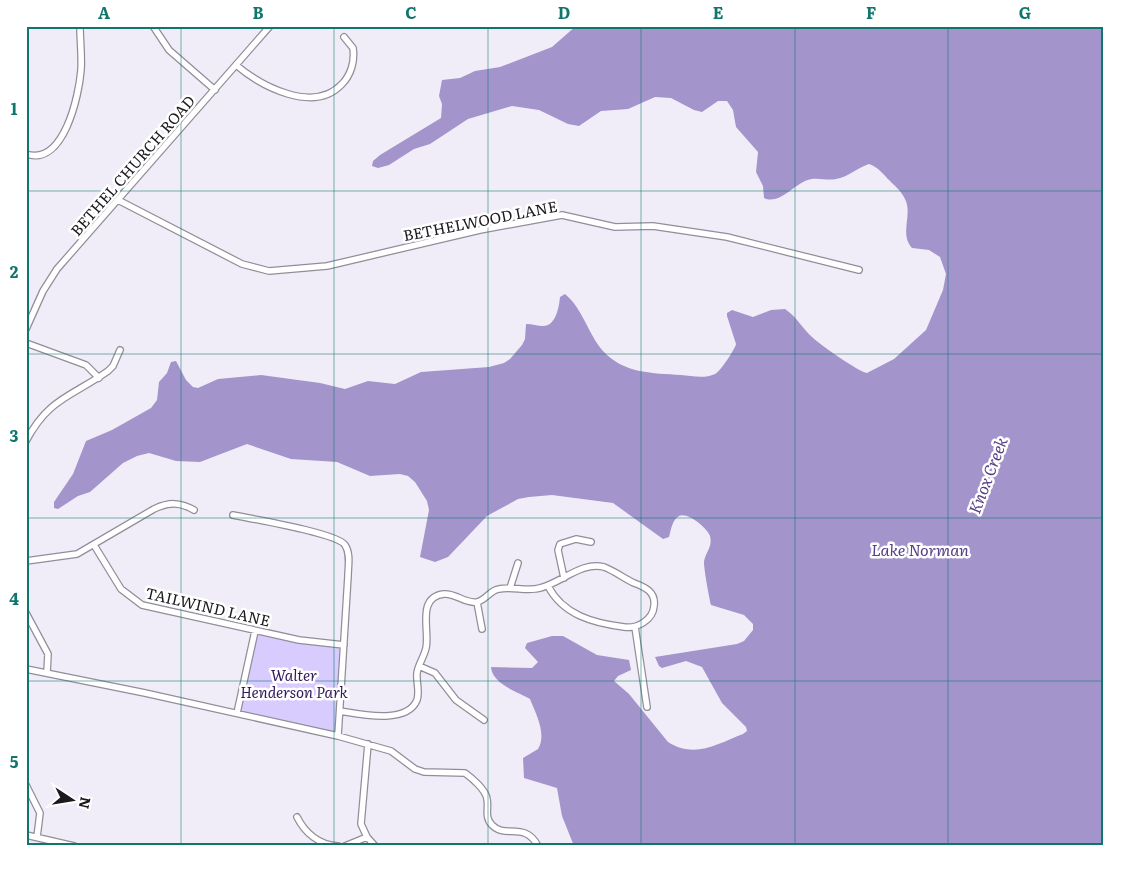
<svg xmlns="http://www.w3.org/2000/svg" width="1129" height="872" font-family="Literata,serif">
<style>
.green{fill:#d8cbfe}
.water{fill:#a394cb}
.lines{fill:none;stroke-linecap:round;stroke-linejoin:round}
.minor-casing{stroke:#918e99;stroke-width:8}
.minor{stroke:#fff;stroke-width:5.5}
.grid{fill:none;stroke:#0f766e;stroke-width:1;stroke-opacity:0.55}
.labels{text-anchor:middle;dominant-baseline:central;stroke-width:5;stroke-linejoin:round;paint-order:stroke}
.street-label{font-size:15px;fill:#1a191d;stroke:#fff}
.park-label{font-size:15px;font-style:italic;fill:#32195a;stroke:#fff}
.water-label{font-size:16px;font-style:italic;fill:#574085;stroke:#fff}
.neatline{fill:none;stroke:#0f766e;stroke-width:2}
.grid-label{font-size:16px;text-anchor:middle;font-weight:bold;fill:#0f766e}
</style>
<rect width="100%" height="100%" fill="#f0edf9"/>
<!-- green -->
<path class="green" d="M256,631l88,15 -6,89 -101,-22z"/>
<!-- water -->
<path class="water" d="M576,26h527v820h-529l-12,-30 -5,-28 -33,-10 -1,-20 15,-9c9,-15 -2,-35 -8,-50 -12,-7 -38,-15 -39,-32l41,1 6,-6 -13,-14 2,-5 25,-7h11l34,19 32,5 2,10 -13,6 -4,5 15,13 39,48c27,17 49,2 75,-8l4,-3 -1,-4 -24,-24 -20,-36 -16,-6 -24,7 -3,-2 -4,-9 82,-13 7,-3 9,-11v-6l-9,-9 -33,-10c-2,-8 -7,-35 -7,-43 1,-9 9,-15 6,-26 -3,-8 -22,-24 -31,-20 -7,4 -8,14 -10,21l-6,2 -50,-36 -61,-8 -23,2 -11,2 -31,17 -39,41 -13,5 -15,-5 9,-47 -2,-9 -12,-19 -7,-6 -8,-2 -30,2 -33,-14 -46,-3 -44,-15 -47,18 -24,-1 -27,-8 -12,3 -14,7 -33,29 -12,4 -20,13 -4,-1v-6l19,-28 13,-33 26,-11 39,-22 6,-8 2,-18 8,-9 4,-11 5,-1 10,19 7,7 5,1 20,-9 43,-4 59,8 25,6 23,-8 27,3 26,-12 68,-5 15,-4 6,-4 12,-14 3,-6 1,-15c6,0 12,2 17,2 13,0 16,-19 17,-29l5,-3c18,15 23,40 38,57 21,23 50,22 78,24 10,1 24,4 34,-1 5,-2 20,-25 21,-30l-9,-28v-3l5,-3 21,7 18,-7 14,-1c12,8 17,19 27,28 7,7 47,35 55,36l27,-14 32,-29 17,-40 3,-16 -6,-17 -11,-7 -17,-2c-13,-14 1,-34 -7,-49 -3,-7 -10,-13 -15,-18 -7,-7 -12,-14 -21,-17 -12,4 -21,13 -33,15 -10,2 -21,-3 -31,2 -13,6 -27,24 -41,17l-1,-12 -7,-14 2,-20 -22,-25 -3,-17 -6,-9h-9l-16,11 -8,-2 -23,-12 -16,-1 -27,12 -27,2 -22,15 -11,-2 -29,-14 -27,-4 -44,13 -38,25 -16,5 -25,16 -11,3 -6,-2 1,-5 7,-6 61,-37 1,-14 -3,-8 3,-16 18,-2 15,-7 25,-4 52,-20z"/>
<g class="lines">
<!-- minor casing -->
<g class="minor-casing">
<path id="minor" d="M153,26l16,24 46,40
M236,65c26,22 78,49 106,19 9,-9 13,-23 11,-36l-9,-11
M26,154c38,13 53,-59 55,-84 1,-15 -1,-29 -1,-44
M118,200l124,64 27,7 58,-5 153,-36 82,-15 53,12 38,-1 74,11 132,33
M26,329l17,-38 14,-22 213,-243
M26,343l60,22 13,13
M26,441c23,-43 45,-44 82,-70l5,-5 7,-16
M233,515c19,4 104,18 112,30 6,9 3,22 3,31l-10,160
M94,545l27,44 21,16 157,35 45,5
M26,561l51,-7 77,-45c15,-7 26,-7 40,1
M564,578l-6,-28 2,-6 16,-5 15,3
M510,588l8,-25
M477,602l5,27
M26,613l22,41 -1,19
M635,627l12,80
M419,666l16,7 21,27 28,20
M26,669l119,24 193,43 53,15 24,18 9,3 41,1c7,5 21,17 22,26 2,9 -3,18 5,26 13,14 33,-4 46,21
M340,711c19,3 67,14 77,-11 3,-9 -1,-18 0,-27 1,-8 7,-16 9,-25 4,-17 -10,-51 18,-54 12,-1 21,10 33,8 9,-2 13,-12 22,-13 13,-3 28,3 41,-1 21,-5 42,-27 64,-21 11,4 19,11 30,16 11,4 22,9 20,23 -1,14 -17,23 -30,21 -31,-4 -61,-12 -76,-41
M237,713l18,-82
M368,744l-7,80 6,13 8,9
M26,785l14,28 -3,24
M297,817c8,16 22,28 41,29
M26,835l48,11
M345,846l22,-9"/>
</g>
<!-- minor -->
<use href="#minor" class="minor"/>
</g>
<!-- grid -->
<path class="grid" d="M181,26v820M334,26v820M488,26v820M641,26v820M795,26v820M948,26v820M26,191h1077M26,354h1077M26,518h1077M26,681h1077"/>
<g class="labels">
<!-- street labels -->
<g class="street-label">
<text transform="translate(132 165) rotate(-49)">BETHEL CHURCH ROAD</text>
<text transform="translate(480 220) rotate(-11)">BETHELWOOD LANE</text>
<text transform="translate(208 606) rotate(13)">TAILWIND LANE</text>
</g>
<!-- park labels -->
<g class="park-label">
<text x="294" y="674">Walter<tspan x="294" dy="17">Henderson Park</tspan></text>
</g>
<!-- water labels -->
<g class="water-label">
<text transform="translate(987 475) rotate(-69)">Knox Creek</text>
<text x="920" y="549">Lake Norman</text>
</g>
</g>
<!-- border -->
<rect width="1129" height="872" fill="none" stroke="#ffffff" stroke-width="55"/>
<!-- north arrow -->
<g transform="translate(72 800) rotate(102)" stroke="#ffffff" stroke-width="4" paint-order="stroke">
<path d="M0-4L9 19L0 12L-9 19Z" fill="#1a191d"/>
<text y="-8" font-size="14" font-weight="bold" text-anchor="middle" fill="#1a191d">N</text>
</g>
<rect x="28" y="28" width="1074" height="816" class="neatline"/>
<g class="grid-label">
<text x="104" y="19">A</text>
<text x="258" y="19">B</text>
<text x="411" y="19">C</text>
<text x="564" y="19">D</text>
<text x="718" y="19">E</text>
<text x="871" y="19">F</text>
<text x="1025" y="19">G</text>
<text x="14" y="115">1</text>
<text x="14" y="278">2</text>
<text x="14" y="442">3</text>
<text x="14" y="605">4</text>
<text x="14" y="768">5</text>
</g>
</svg>
